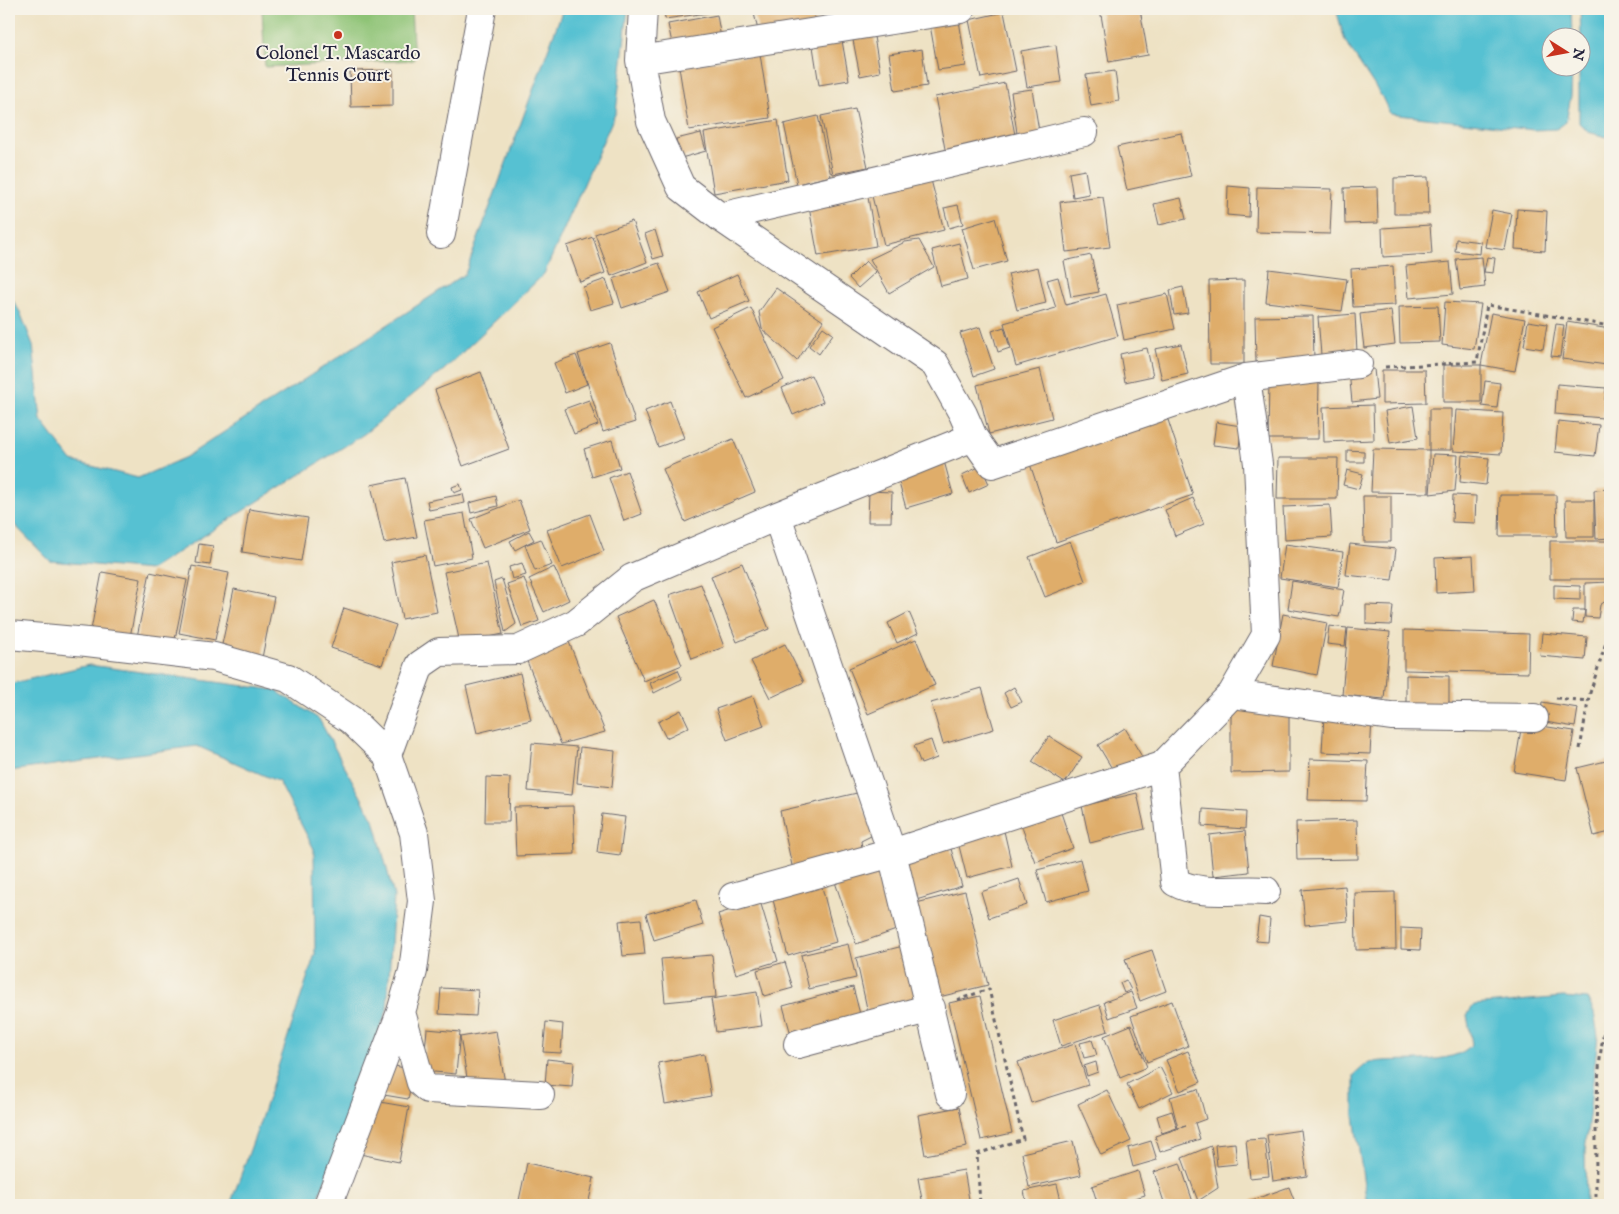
<svg xmlns="http://www.w3.org/2000/svg" width="1619" height="1214" font-family="'IM FELL English',serif">
<style>
.green{fill:#8dc375;stroke:#587258}
.water{fill:#57c1d2;stroke:#3c7286}
.building{fill:#dfad6b}
.lines{fill:none;stroke-linecap:round;stroke-linejoin:round}
.minor-casing{stroke:#69656b;stroke-width:30}
.path{stroke:#69656b;stroke-width:3;stroke-dasharray:4 4;stroke-linecap:butt}
.minor{stroke:#fff;stroke-width:28}
.poi-dot{fill:#c8321e;stroke:#f7f3e8;stroke-width:2}
.labels{text-anchor:middle;dominant-baseline:central;stroke-width:4;stroke-linejoin:round;paint-order:stroke}
.poi-label{font-size:19px;fill:#22223b;stroke:#f7f3e8}
</style>
<rect width="100%" height="100%" fill="#f7f3e8"/>
<filter id="ink" filterUnits="userSpaceOnUse"><feTurbulence type="fractalNoise" baseFrequency=".02" numOctaves="2"/><feDisplacementMap in="SourceGraphic" scale="10" xChannelSelector="R" yChannelSelector="G"/><feConvolveMatrix kernelMatrix="1 2 1 2 8 2 1 2 1" color-interpolation-filters="sRGB"/></filter>
<filter id="wash" filterUnits="userSpaceOnUse"><feTurbulence type="fractalNoise" baseFrequency=".0096" numOctaves="4" result="noise"/><feDisplacementMap in="SourceGraphic" scale="20" xChannelSelector="R" yChannelSelector="G"/><feGaussianBlur stdDeviation="1.12" result="paint"/><feColorMatrix in="noise" values="0 0 0 0 0 0 0 0 0 0 0 0 0 0 0 0 0 1.4 0 .05"/><feComposite in="paint" operator="in"/></filter>
<g filter="url(#wash)">
<rect width="100%" height="100%" fill="#eee2c4"/>
<!-- green -->
<path class="green" d="M262,9h149l3,51 -149,7z"/>
<!-- water -->
<path class="water" d="M563,9h65l-12,103 -72,162 -99,95 -81,65 -214,136 -100,-9 -41,-42v-225l11,18 13,33 8,75 31,41 66,17 48,-21 279,-183z
M1336,9h235l1,28 -20,1v30h20l-1,28 -5,26 -9,7 -23,1 -144,-16 -8,-17 -37,-56z
M1580,9h30v129l-22,-6 -9,-9v-55h3z
M89,665l186,25 44,29 56,104 19,73 -7,114 -71,195h-86l29,-80 56,-171 -1,-105 -35,-67 -82,-36 -188,25v-87z
M1563,997l25,2 6,14 4,23 -13,115 1,54h-219l-13,-89v-41c4,-3 10,-10 15,-12 28,-7 84,5 103,-19l-5,-29 7,-10z"/>
<g id="blocks">
<!-- building -->
<path class="building" d="M664,9h50v3l-49,7z
M753,9h59l4,16 -56,14z
M831,9h39l1,6 -37,7z
M1100,9h40l8,46 -39,7z
M1004,12l12,59 -35,7 -12,-58z
M717,15l5,29 -48,9 -6,-29z
M959,20l7,46 -28,4 -8,-45z
M873,31l7,41 -20,4 -8,-41z
M841,35l8,45 -30,5 -7,-45z
M1056,45l5,37 -34,5 -6,-36z
M922,49l5,37 -32,5 -6,-37z
M760,54l10,64 -81,12 -10,-63z
M393,70v36l-42,1 -1,-36z
M1115,71l4,30 -28,5 -5,-31z
M1005,83l11,57 -70,14 -11,-57z
M1032,89l8,48 -22,3 -7,-48z
M855,109l13,58 -35,7 -12,-58z
M818,116l13,60 -34,8 -13,-60z
M778,120l10,60 -74,13 -10,-60z
M701,133l5,18 -25,7 -5,-19z
M1181,133l10,43 -64,14 -10,-43z
M1085,170l4,24 -16,3 -4,-24z
M930,176l14,54 -60,15 -13,-53z
M1428,177l1,37h-35v-36z
M1228,186l22,2 -1,29 -22,-2z
M1257,187l75,2 -2,45 -74,-2z
M1377,187l1,36 -33,1 -1,-36z
M868,197l8,49 -58,10 -9,-49z
M1103,197l7,50 -44,5 -6,-50z
M1181,198l5,21 -27,6 -5,-21z
M958,205l5,19 -14,4 -5,-20z
M1517,209l30,2 -2,40 -30,-2z
M1492,210l20,4 -7,36 -20,-3z
M995,218l12,43 -33,9 -12,-42z
M632,221l15,41 -36,14 -16,-42z
M1430,225l2,29 -49,3 -1,-29z
M655,230l8,26 -10,3 -8,-25z
M593,237l12,36 -25,9 -13,-36z
M1456,239l25,3 -1,12 -25,-3z
M919,240l15,27 -45,26 -19,-34 35,-17z
M959,243l9,36 -27,7 -9,-36z
M1091,255l8,37 -28,5 -7,-36z
M1482,257l3,30 -25,3 -4,-31z
M1487,257l8,1 -2,15 -9,-1z
M866,261l10,11 -18,16 -9,-10z
M1450,262l3,32 -44,4 -3,-32z
M659,263l11,29 -48,16 -9,-29z
M1393,266l2,39 -42,2 -2,-38z
M1038,267l8,36 -29,7 -9,-36z
M1269,269l78,10 -5,32 -76,-9z
M737,274l12,27 -40,17 -11,-26z
M1058,277l8,28 40,-11 12,42 -102,30 -12,-43 52,-15 -9,-28z
M606,279l8,24 -24,7 -7,-23z
M1244,280v84h-34l-1,-83z
M1183,287l5,26 -14,2 -4,-25z
M776,288l47,33 -26,40 -35,-32 -3,-17z
M1167,294l8,35 -51,11 -7,-35z
M1445,302l36,2 -7,45 -32,-4z
M1438,306l2,36 -40,1 -1,-36z
M751,308l33,72 -38,18 -34,-71z
M1391,310l4,34 -31,4 -4,-34z
M1491,313l34,6 -10,52 -34,-6z
M1355,314l2,38 -36,3 -3,-38z
M1313,316l1,44 -58,2 -1,-45z
M1528,321l19,3 -4,25 -19,-3z
M1567,322l43,7 -3,36 -45,-6z
M1556,324l8,1 -4,32 -9,-1z
M823,327l10,7 -14,20 -10,-8z
M980,327l14,42 -20,7 -14,-43z
M1004,327l6,21 -12,4 -6,-21z
M610,343l25,79 -32,10 -25,-78z
M1181,344l7,30 -26,6 -7,-31z
M1147,348l6,28 -28,6 -5,-28z
M576,355l11,29 -22,9 -11,-30z
M1443,365h38v37h-38z
M1040,369l12,49 -63,16 -12,-49z
M1374,369l3,30 -25,3 -3,-31z
M1382,370h43l1,33 -44,1z
M481,372l28,77 -46,17 -28,-76z
M811,375l12,27 -30,13 -11,-27z
M1269,380l50,1 -1,58h-50z
M1485,381l15,2 -3,25 -15,-2z
M1557,384l49,4 -3,30 -48,-4z
M589,400l9,25 -24,9 -10,-25z
M670,401l14,37 -26,9 -13,-36z
M1373,405l1,35 -50,2 -1,-35z
M1413,406l5,32 -28,5 -5,-32z
M1164,408l29,87 -137,47 -29,-87z
M1429,409h22v41h-22v43l-58,-1 2,-43 56,1z
M1456,410l47,3 -2,41 -48,-3z
M1558,421l41,4 -4,31 -40,-4z
M1216,422l25,4 -2,22 -26,-3z
M733,439l22,53 -70,30 -22,-53z
M612,440l8,28 -28,9 -8,-28z
M1347,450l17,1v11h-17z
M1433,454l25,1 -3,36 -25,3z
M1462,455l27,3 -3,27 -26,-3z
M1278,458h60l-1,41h-60z
M944,461l9,33 -47,14 -9,-32z
M981,466l8,18 -20,9 -7,-18z
M1347,470l16,4 -4,15 -16,-4z
M627,471l15,43 -18,7 -15,-43z
M405,478l12,59 -33,6 -13,-58z
M460,484l2,6 -8,3 -2,-6z
M1610,489v49l-14,1 -2,-49z
M869,491l23,1 -1,30h-23z
M463,494l2,9 -36,7 -2,-9z
M1453,495l23,1 -1,27 -23,-1z
M1500,495h56l1,41h-58z
M496,496l2,10 -27,7 -2,-10z
M1363,496h28v46h-27z
M1193,498l11,26 -29,12 -10,-26z
M519,500l11,29 -47,19 -12,-29z
M1565,500h29v37h-28z
M1330,505l2,32 -47,3 -2,-33z
M249,509l59,9 -7,43 -59,-9z
M464,513l8,45 -39,8 -9,-46z
M590,514l14,37 -42,17 -15,-38z
M529,531l5,9 -19,10 -5,-9z
M541,539l11,26 -17,6 -10,-26z
M1070,541l15,40 -40,16 -16,-40z
M1550,541h60v38h-60z
M199,544l14,2 -3,19 -14,-2z
M1285,544l58,8 -5,35 -58,-9z
M1350,544l46,5 -4,31 -46,-5z
M425,555l12,57 -35,7 -11,-57z
M1473,556l2,35 -39,2 -1,-35z
M487,563l16,71 -43,9 -16,-71z
M522,563l4,12 -14,4 -3,-12z
M742,563l27,66 -32,13 -26,-66z
M192,566l37,7 -14,67 -36,-7z
M554,567l15,33 -25,12 -15,-33z
M102,572l39,7 -11,58 -39,-7z
M150,572l37,8 -14,69 -37,-7z
M524,578l15,43 -17,6 -15,-43z
M502,579l14,45 -11,8 -11,-50z
M1292,581l52,9 -5,27 -51,-8z
M1610,582v16l-10,7 -2,13 -13,-1v-34z
M701,584l23,63 -32,12 -23,-64z
M1554,585l26,1v14l-26,-1z
M234,589l40,8 -12,61 -41,-9z
M654,600l28,65 -38,16 -28,-64z
M1366,605l27,1 -2,19 -25,-1z
M344,608l52,17 -14,40 -51,-17z
M1573,610h12l-2,13 -11,-1z
M909,612l9,21 -21,10 -9,-20z
M1283,614l44,9 -10,52 -44,-9z
M1329,626l18,2 -2,18 -18,-2z
M1348,628l42,4 -6,67 -42,-4z
M1404,630l125,4 -1,39 -124,-3z
M1542,633l45,4 -2,23 -45,-4z
M916,639l19,46 -67,29 -19,-46z
M569,642l36,90 -44,12 -35,-85z
M785,644l19,38 -34,16 -19,-37z
M678,670l4,9 -28,14 -4,-10z
M520,673l11,47 -54,13 -11,-47z
M1406,675l43,1v33h-43z
M1014,687l8,15 -11,5 -7,-14z
M982,688l12,41 -51,15 -12,-41z
M753,696l11,30 -37,14 -11,-31z
M1542,702l36,6 -3,19 -36,-6z
M1231,705h58v67l-58,1z
M681,710l8,17 -23,11 -8,-16z
M1324,715l48,4 -2,35 -48,-2z
M1522,723l52,8 -8,49 -52,-8z
M1125,728l19,32 -27,17 -19,-32z
M1049,736l33,21 -17,26 -33,-21z
M931,740l6,18 -16,6 -7,-18z
M532,743l45,4 -5,48 -44,-4z
M580,747l35,4 -3,36 -35,-4z
M1310,759l58,2 -2,40 -58,-1z
M1610,760v72l-16,4 -17,-68z
M486,777l24,1 -1,44h-24z
M857,793l18,41 -14,7 2,13 -70,16 -13,-59z
M1137,793l8,36 -55,14 -8,-37z
M573,806l2,48 -59,2 -2,-49z
M1059,807l14,41 -38,14 -15,-40z
M1203,809l43,3 -1,17 -43,-3z
M602,814l23,3 -5,38 -23,-3z
M1357,820l1,39 -61,1 -1,-38z
M1004,831l8,35 -45,12 -9,-36z
M1245,831l4,41 -36,4 -4,-41z
M948,839l14,47 -49,15 -14,-48z
M1080,859l8,32 -42,11 -9,-32z
M881,866l21,62 -46,16 -21,-62z
M1019,879l8,26 -38,13 -8,-26z
M1345,886l3,35 -43,4 -3,-35z
M822,887l14,55 -48,14 -15,-56z
M965,891l23,94 -53,13 -23,-94z
M1395,892l1,57 -40,1 -1,-57z
M696,900l7,25 -49,15 -8,-26z
M760,901l18,60 -42,13 -18,-60z
M1259,917l11,2 -2,23 -12,-1z
M641,919l4,35 -22,2 -4,-35z
M1401,928l20,1 -1,21 -19,-1z
M848,944l8,34 -47,11 -8,-34z
M903,946l14,56 -49,11 -12,-55z
M1152,950l14,41 -26,10 -15,-42z
M712,955l4,42 -51,5 -4,-43z
M785,962l8,26 -29,8 -7,-26z
M1126,980l5,10 -7,3 -4,-10z
M853,987l8,31 -69,20 -9,-32z
M441,988l37,2 -2,26 -37,-2z
M757,992l5,34 -46,6 -5,-33z
M1131,992l6,16 -28,10 -5,-16z
M980,996l32,137 -31,7 -32,-137z
M1172,1001l16,45 -41,16 -16,-46z
M1100,1005l8,26 -47,15 -8,-26z
M546,1022l17,2 -2,29 -18,-1z
M1131,1025l16,42 -27,11 -16,-42z
M427,1029l33,3 -4,42 -33,-3z
M496,1031l9,52 -36,6 -9,-52z
M1092,1040l5,15 -13,3 -4,-15z
M1075,1044l13,41 -57,18 -13,-41z
M1188,1051l13,31 -21,9 -14,-31z
M704,1054l7,42 -46,8 -7,-41z
M547,1059l27,3 -2,25 -27,-2z
M1096,1062l2,10 -11,4 -3,-10z
M390,1065l24,5 -6,29 -24,-4z
M1160,1067l13,25 -34,17 -12,-25z
M1198,1089l8,30 -11,4 5,16 -40,13 -5,-16 31,-10 -8,2 -8,-31z
M1107,1090l24,51 -30,14 -23,-51z
M374,1101l35,6 -10,55 -44,-9z
M959,1107l8,40 -42,8 -7,-40z
M1172,1111l5,17 -15,5 -5,-17z
M1301,1130l6,46 -34,5 -6,-46z
M1265,1139l4,37 -19,2 -4,-38z
M1073,1141l8,34 -52,12 -7,-34z
M1151,1141l6,19 -24,7 -5,-19z
M1235,1143l2,21 -20,2 -2,-21z
M1211,1146l7,42 -20,13 -16,-43z
M527,1163l67,15 -6,27h-70z
M1180,1163l14,42h-29l-11,-33z
M964,1170l6,35h-47l-5,-27z
M1138,1171l7,24 -19,6 1,4h-29l-6,-19z
M1057,1184l5,21h-35l-3,-14z
M1289,1187l7,18h-52v-2z"/>
</g>
</g>
<g filter="url(#ink)">
<use href="#blocks" fill-opacity="0" stroke="#69656b" stroke-width="1"/>
<g class="lines">
<!-- minor casing -->
<g class="minor-casing">
<path id="minor" d="M640,60l321,-51
M720,217l364,-85
M441,234l41,-225
M973,437l19,27 254,-86 112,-14
M9,635l78,7 127,15 74,21 63,42 36,35 27,78 8,68 -9,70 -12,41 -73,193
M1232,694l159,22 143,2
M387,755l33,-90 19,-13 79,-2 58,-27 56,-45 145,-62 196,-79 -10,-23 -28,-50 -215,-147 -39,-30 -30,-66 -11,-61 3,-51
M1162,766l70,-72 34,-59 -8,-171 -12,-86
M733,897l159,-44 -115,-337
M401,1012l20,71 7,6 112,6
M798,1044l133,-36
M950,1094l-58,-241 270,-87 13,116c26,15 62,6 91,9"/>
</g>
<!-- path -->
<path class="path" d="M1385,367l92,-5 10,-57 123,21
M1556,698l32,3
M1580,749l9,-53 21,-66
M957,1000l32,-11 34,150 -46,15 3,51
M1596,1205c0,-61 -2,-125 10,-186l4,-3"/>
<!-- minor -->
<use href="#minor" class="minor"/>
</g>
</g>
<!-- markers -->
<circle class="poi-dot" cx="338" cy="35" r="5"/>
<g class="labels">
<!-- poi labels -->
<g class="poi-label">
<text x="338" y="54">Colonel T. Mascardo<tspan x="338" dy="22">Tennis Court</tspan></text>
</g>
</g>
<!-- margin -->
<rect width="1619" height="1214" fill="none" stroke="#f7f3e8" stroke-width="30"/>
<!-- north arrow -->
<g transform="translate(1566 52) rotate(101)"><circle r="24" fill="#f7f3e8" stroke="#a29fa3"/>
<path d="M0-4L9 19L0 12L-9 19Z" fill="#c8321e"/>
<text y="-8" font-size="14" font-weight="bold" text-anchor="middle" fill="#22223b">N</text>
</g>
</svg>
